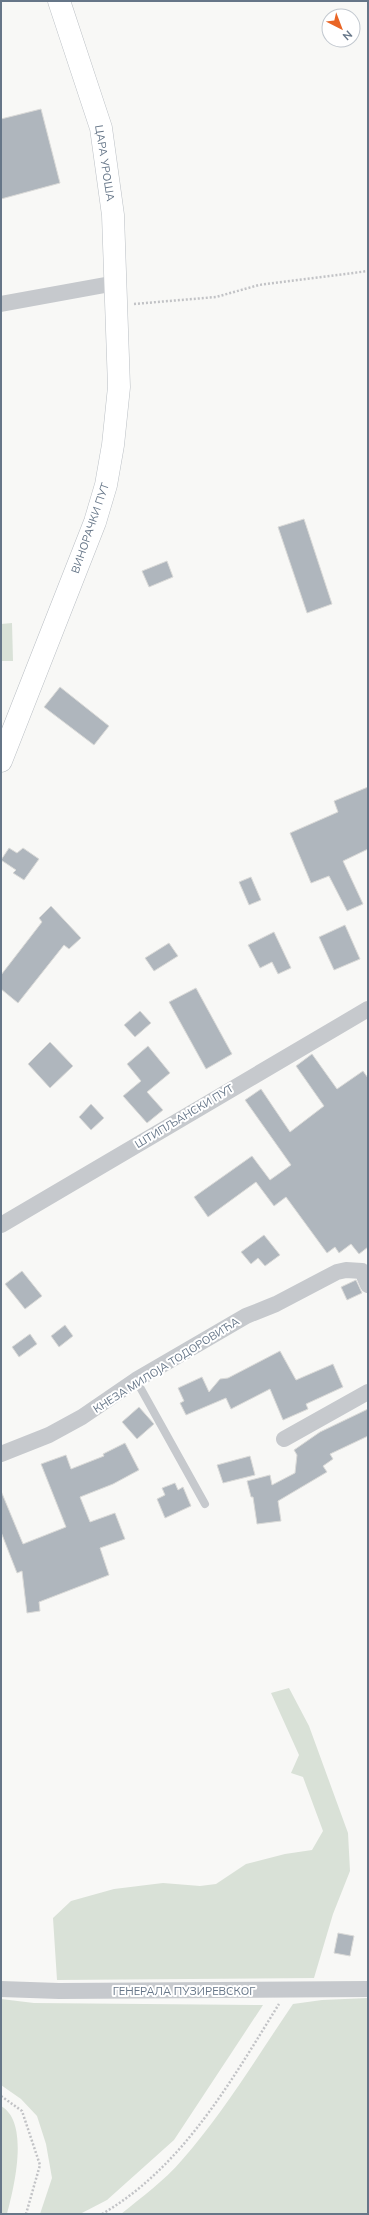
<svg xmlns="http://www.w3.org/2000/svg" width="369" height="2215" font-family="Mulish,sans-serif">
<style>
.green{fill:#d9e1d7}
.building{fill:#afb6bd;stroke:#dadad8}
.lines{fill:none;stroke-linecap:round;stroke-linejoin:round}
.secondary-casing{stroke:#babfc4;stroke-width:23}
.path{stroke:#c2c3c6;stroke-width:2.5;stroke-dasharray:2 2;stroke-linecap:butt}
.lane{stroke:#c6c9cd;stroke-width:8}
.street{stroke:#c6c9cd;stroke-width:16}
.secondary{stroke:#fff;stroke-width:22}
.labels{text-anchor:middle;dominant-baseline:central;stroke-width:4;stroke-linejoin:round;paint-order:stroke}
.street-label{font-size:11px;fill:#667688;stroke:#fff}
</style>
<rect width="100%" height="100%" fill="#f8f8f6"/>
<!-- green -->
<path class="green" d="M12,623l1,38h-12v-37z
M289,1688l20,38 39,107 2,38 -17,43 -19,64 -257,2 -4,-62 18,-17 43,-12 49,-6 37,3 16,-2 30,-20 39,-10 27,-4 11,-19 -20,-54 -12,-4 8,-18 -28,-62z
M368,1998v216h-247c21,-17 43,-33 61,-54 42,-48 75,-103 111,-156l29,-4z
M1,1999l33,4 229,2 -89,135 -67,60 -27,14h-40l12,-36 -6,-34 -9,-28 -16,-17 -20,-14z
M1,2106c29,16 13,82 6,108h-6z"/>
<!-- building -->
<path class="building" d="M41,109l19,74 -59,16v-80z
M304,519l28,85 -25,9 -29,-86z
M167,561l6,16 -24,10 -7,-16z
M60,687l49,39 -15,19 -50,-38z
M368,787v62l-25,12 20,43 -16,7 -18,-35 -18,7 -21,-50 48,-21 -4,-11z
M9,848l8,5 6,-5 16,11 -15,21 -11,-7 3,-3 -15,-10z
M251,877l10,23 -12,5 -10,-23z
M51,906l30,32 -12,11 -5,-4 -46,58 -17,-14v-14l41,-53 -3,-4z
M345,925l15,34 -26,11 -15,-33z
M274,932l17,36 -13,6 -6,-12 -12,6 -12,-23z
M169,943l9,13 -24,15 -9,-13z
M196,988l36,66 -26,15 -37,-67z
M140,1011l11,12 -16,14 -11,-12z
M50,1042l23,24 -23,22 -22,-24z
M148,1046l22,27 -23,19 16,18 -16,13 -24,-27 18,-15 -14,-17z
M312,1054l25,35 26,-18 5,7v169l-9,7 -8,-10 -12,9 -4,-6 -8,6 -41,-56 -12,9 -18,-24 -48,35 -14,-20 58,-41 18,24 21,-15 -46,-65 16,-11 29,43 34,-26 -28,-40z
M91,1104l13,14 -13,12 -12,-13z
M264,1235l16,20 -15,11 -7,-8 -7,6 -10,-12z
M22,1271l20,25 -17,13 -20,-25z
M356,1280l6,13 -15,7 -6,-13z
M65,1325l8,11 -14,11 -8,-11z
M30,1334l7,10 -18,13 -7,-10z
M280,1351l16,29 37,-16 10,23 -37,17 2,5 -25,11 -13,-31 -39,20 -5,-11 -40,17 -6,-12 4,-2 -6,-13 24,-11 7,15 11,-13 8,-1z
M139,1407l15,17 -17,15 -15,-17z
M368,1409v27l-38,18 3,5 -10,7 4,6 -49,29 3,20 -24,3 -4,-27h-2l-4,-16 23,-6 2,10 23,-12 2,-18 -3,-5 26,-18z
M125,1443l14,27 -26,14 -33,13 10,25 25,-9 10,26 -25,9 9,27 -70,27 1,9 -13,2 -5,-42 -5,2 -16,-41v-41l22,53 43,-17 -25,-63 25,-9 5,14 33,-13 -1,-2z
M250,1456l5,19 -32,8 -6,-18z
M175,1483l3,7 5,-3 8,19 -26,12 -8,-19 8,-4 -3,-7z
M338,1933l16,3 -4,20 -16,-3z"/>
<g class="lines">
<!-- secondary casing -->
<g class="secondary-casing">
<path id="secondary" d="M1,761l94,-239 11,-37 7,-40 6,-58 -6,-172 -12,-87 -42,-127"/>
</g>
<!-- path -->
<path class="path" d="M134,304l82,-7 43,-12 109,-14
M1,2096l21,15 18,54 -14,49
M102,2214c81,-47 129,-133 177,-210"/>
<!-- lane -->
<path class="lane" d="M136,1380l69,124"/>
<!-- street -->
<path class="street" d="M1,304l115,-21
M1,1225l367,-216
M284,1439l84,-47
M1,1454l48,-19 33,-18 54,-37 110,-64 30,-12 61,-32 9,-2 16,1 6,14
M1,1989l58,2 309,-2"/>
<!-- secondary -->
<use href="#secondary" class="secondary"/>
</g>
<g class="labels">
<!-- street labels -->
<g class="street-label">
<text transform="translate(105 163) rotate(81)">ЦАРА УРОША</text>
<text transform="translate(90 528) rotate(-71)">ВИНОРАЧКИ ПУТ</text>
<text transform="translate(184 1116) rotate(-31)">ШТИПЉАНСКИ ПУТ</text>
<text transform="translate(166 1365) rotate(-32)">КНЕЗА МИЛОЈА ТОДОРОВИЋА</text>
<text x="184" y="1991">ГЕНЕРАЛА ПУЗИРЕВСКОГ</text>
</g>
</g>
<!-- border -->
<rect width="369" height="2215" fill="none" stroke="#667688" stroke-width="4"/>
<!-- north arrow -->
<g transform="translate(341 28) rotate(138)"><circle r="19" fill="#ffffff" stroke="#c2c8cf"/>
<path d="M0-3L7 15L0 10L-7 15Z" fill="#e96525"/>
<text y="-6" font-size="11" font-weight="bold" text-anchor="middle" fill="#667688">N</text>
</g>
</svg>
